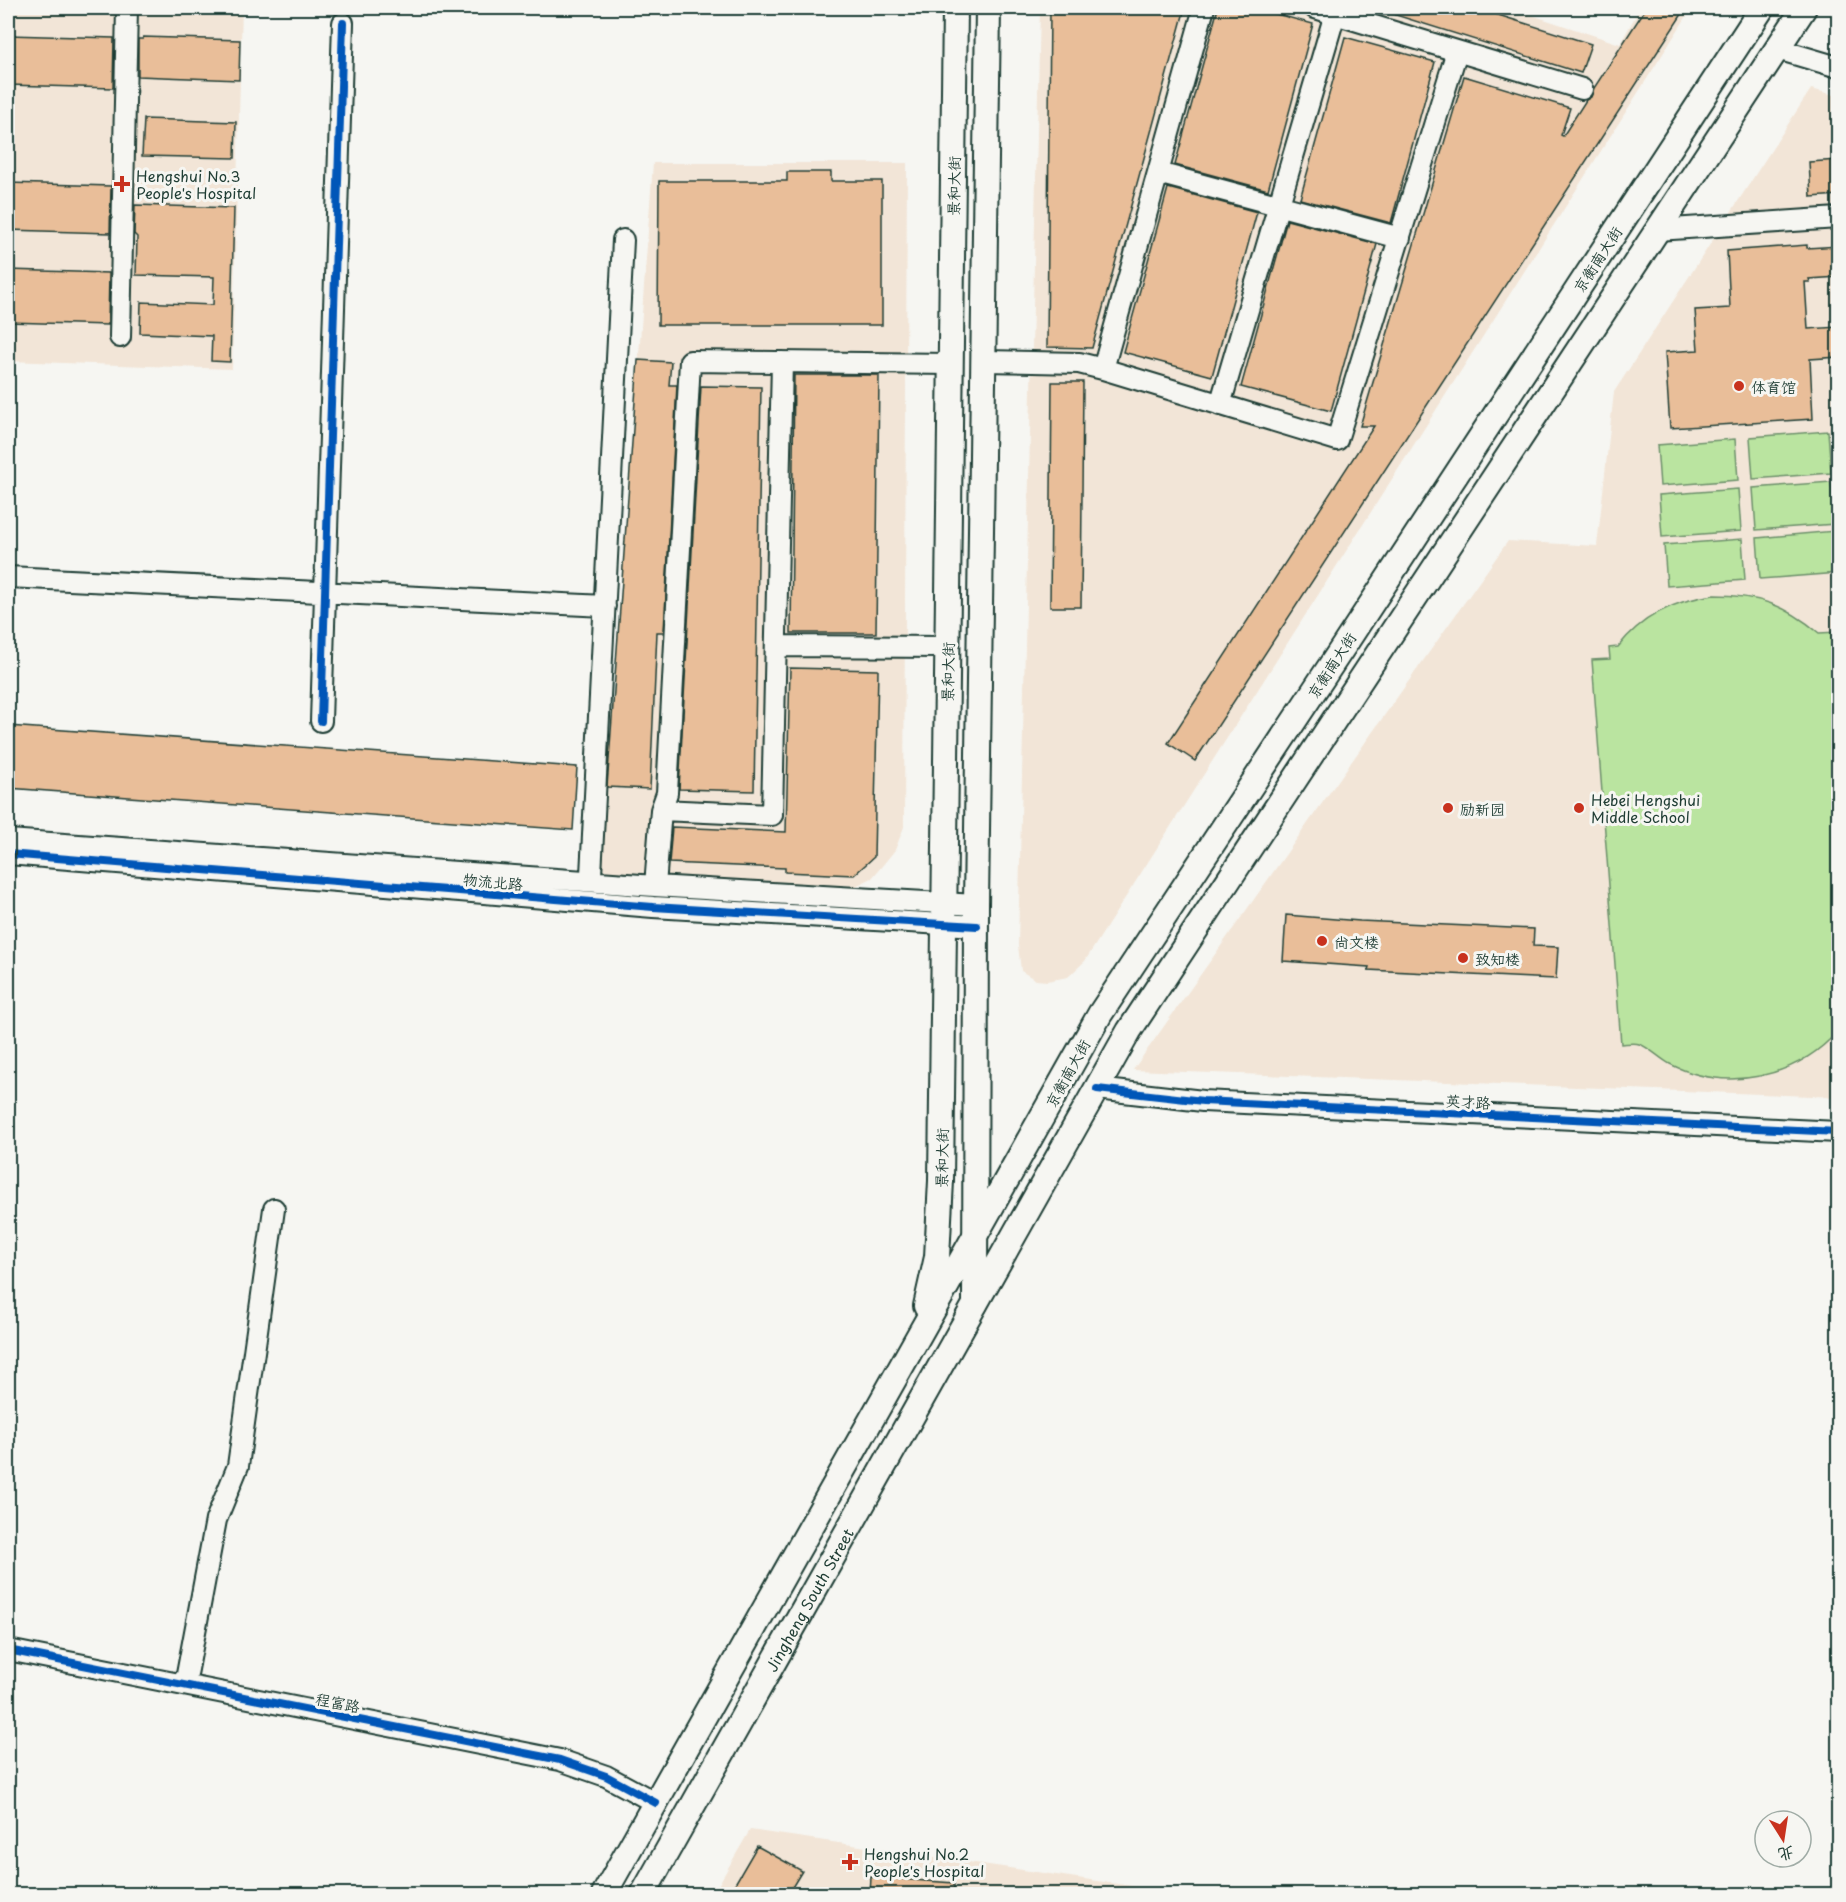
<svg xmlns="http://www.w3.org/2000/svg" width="1846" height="1902" font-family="'Playpen Sans','LXGW WenKai TC',sans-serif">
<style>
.built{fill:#f2e5d7}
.green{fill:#bae4a0;stroke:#6c906a;stroke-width:1.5}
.building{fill:#e9be99;stroke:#1f3d34;stroke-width:1.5}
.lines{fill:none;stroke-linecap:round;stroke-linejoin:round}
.minor-casing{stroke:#1f3d34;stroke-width:24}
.major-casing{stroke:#1f3d34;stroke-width:28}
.minor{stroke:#f6f6f2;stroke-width:20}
.major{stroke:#f6f6f2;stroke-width:24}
.cycleway-casing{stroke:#f6f6f2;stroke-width:11}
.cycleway{stroke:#0057b8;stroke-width:8}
.poi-dot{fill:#c8321e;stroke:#f6f6f2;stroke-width:2}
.labels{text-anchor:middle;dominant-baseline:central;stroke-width:6;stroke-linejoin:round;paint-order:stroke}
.poi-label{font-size:15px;fill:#1f3d34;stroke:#f6f6f2;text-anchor:start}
.street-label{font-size:15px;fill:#1f3d34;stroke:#f6f6f2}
</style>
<rect width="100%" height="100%" fill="#f6f6f2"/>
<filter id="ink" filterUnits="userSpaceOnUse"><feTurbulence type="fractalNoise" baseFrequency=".0167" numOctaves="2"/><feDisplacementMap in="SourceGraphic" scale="12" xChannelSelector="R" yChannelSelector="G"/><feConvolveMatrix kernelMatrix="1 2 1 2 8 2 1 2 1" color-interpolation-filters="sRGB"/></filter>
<g filter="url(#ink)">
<!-- built -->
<path class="built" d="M8,8h234l-10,361 -224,-8z
M1040,8h470l110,36 20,-36h52l-607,953 -17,16 -21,4 -11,-1 -15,-9 -3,-26z
M1811,89l27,7v1001l-705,-27 375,-529 89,5 17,-154z
M653,163h254l-3,664 -9,23 -13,16 -10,12 -16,8 -255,-10z
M750,1830l436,64h-473z"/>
<!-- green -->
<path class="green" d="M1828,431l3,42 -78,6 -3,-42z
M1735,439l3,41 -78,6 -3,-41z
M1831,482l4,42 -79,6 -3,-42z
M1738,489l3,42 -79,6 -3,-42z
M1835,531l3,42 -78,6 -3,-41z
M1742,539l3,41 -78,6 -3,-41z
M1714,595c44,0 72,10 105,38l19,-1v399c-42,47 -111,62 -168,33 -10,-5 -21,-17 -31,-20 -4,-2 -13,0 -18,0l-29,-384 18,-1 -1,-11 9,-1c24,-31 58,-47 96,-52z"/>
<!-- building -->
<path class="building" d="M1050,8h135l-93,340 -45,-1z
M1218,8h36l59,16 -45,166 -93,-25z
M1383,8h93l115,36 -10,29 -198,-62z
M1646,8h40l-491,753 -27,-18 206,-317h-14l104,-350 106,32 -9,27 2,1 23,-36 5,-3 3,-9z
M8,35l106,3 -1,50 -105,-3z
M143,37l97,3 -1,40 -101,-4v-37h5z
M1345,37l90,25 -44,161 -91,-24z
M144,119l92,3 -1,36 -93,-2z
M1839,160v35l-28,2 -2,-35z
M787,172h44v9h51v144h-224l1,-144h128z
M8,183l103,3 -1,47 -102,-3z
M1168,188l89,24 -45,164 -89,-24z
M135,205l99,3 -4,154 -19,-1 1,-25 -72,-3 1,-31 72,3 1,-28 -78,-2 1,-38 -3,-3z
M1287,220l90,24 -46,167 -90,-24z
M1807,245v3l32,-2v31l-30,2 1,3h-5l3,47 31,-2v30l-29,2 3,60 -143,9 -5,-76 33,-2 -3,-40 35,-2 -3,-57z
M8,270l101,3 -1,52 -100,-3z
M638,360l33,2 -2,23h8l-13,247h-7l-7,157 -43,-2z
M794,375h85l-3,258h-85z
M1052,382h31l-2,225h-31z
M701,386l60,1 -7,404 -75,-2z
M790,668l88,2 -4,187 -20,18 -69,-3v-4l-116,-5 3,-36 114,5z
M8,726l569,41 -4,63 -565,-42z
M1286,915l74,6 174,8 -1,17 25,1 -2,32 -188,-9 1,-3 -86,-6z
M757,1846l45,25 -14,23h-59z
M871,1877l83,6v11h-84z"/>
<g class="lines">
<!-- minor casing -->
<g class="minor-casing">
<path id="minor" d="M1204,8l-101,361 234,71 120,-389
M1315,8l267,81
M1777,49l61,18
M1158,173l242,65
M1657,230l181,-12
M120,337l7,-329
M984,361l95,2 24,6
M1220,405l115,-391
M8,577l597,29
M776,646l171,1
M321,721l22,-698
M661,810l111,5 10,-453
M8,840l647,46 321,19
M8,854l645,53 324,19
M591,875l32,-635
M655,886l6,-76 6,-17 23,-432 261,3
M1097,1089l106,12 635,31
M8,1650l552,110 46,16 50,27
M185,1685l31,-165 22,-54 36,-257"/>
</g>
<!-- major casing -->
<g class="major-casing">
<g id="major">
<path d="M975,1304l1,-399 12,-897"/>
<path d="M926,1306l11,-49 4,-76 14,-1173"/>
<path d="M604,1894l496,-880 245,-370 417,-636"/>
<path id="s1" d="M643,1894l486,-863 675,-1023"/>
</g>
</g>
<!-- minor -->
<use href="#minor" class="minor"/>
<!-- major -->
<use href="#major" class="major"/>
<!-- cycleway casing -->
<g class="cycleway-casing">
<path id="cycleway" d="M321,721l22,-698
M8,854l645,53 324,19
M1097,1089l106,12 635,31
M8,1650l552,110 46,16 50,27"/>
</g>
<!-- cycleway -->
<use href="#cycleway" class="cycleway"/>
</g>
</g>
<!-- markers -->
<g class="poi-dot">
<path d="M119 175h6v6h6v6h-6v6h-6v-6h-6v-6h6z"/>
<circle cx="1739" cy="386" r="6"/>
<circle cx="1448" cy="808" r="6"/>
<circle cx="1579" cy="808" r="6"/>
<circle cx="1322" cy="941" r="6"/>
<circle cx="1463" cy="958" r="6"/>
<path d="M847 1853h6v6h6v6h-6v6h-6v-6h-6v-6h6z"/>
</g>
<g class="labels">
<!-- poi labels -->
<g class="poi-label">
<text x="136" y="175">Hengshui No.3<tspan x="136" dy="17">People's Hospital</tspan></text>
<text x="1751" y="386">体育馆</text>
<text x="1591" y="799">Hebei Hengshui<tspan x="1591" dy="17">Middle School</tspan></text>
<text x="1460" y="808">励新园</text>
<text x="1334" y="941">尚文楼</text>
<text x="1475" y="958">致知楼</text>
<text x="864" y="1853">Hengshui No.2<tspan x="864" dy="17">People's Hospital</tspan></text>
</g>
<!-- street labels -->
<g class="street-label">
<text transform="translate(953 186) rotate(-89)">景和大街</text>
<text transform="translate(1597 259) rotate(-57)">京衡南大街</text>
<text transform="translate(1331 665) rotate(-57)">京衡南大街</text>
<text transform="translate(947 672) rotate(-89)">景和大街</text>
<text transform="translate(493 881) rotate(5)">物流北路</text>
<text transform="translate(1067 1073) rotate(-61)">京衡南大街</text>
<text transform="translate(1468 1101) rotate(3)">英才路</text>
<text transform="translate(941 1158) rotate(-89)">景和大街</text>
<text stroke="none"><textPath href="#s1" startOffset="338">Jingheng South Street</textPath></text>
<text transform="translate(338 1702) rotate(11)">程富路</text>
</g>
</g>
<!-- margin -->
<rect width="1846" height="1902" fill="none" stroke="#f6f6f2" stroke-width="30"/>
<rect x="15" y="15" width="1816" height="1872" fill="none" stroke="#1f3d34" stroke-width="2" filter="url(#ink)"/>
<!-- north arrow -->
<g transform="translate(1783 1839) rotate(168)"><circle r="28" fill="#f6f6f2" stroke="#a0aca6" stroke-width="1.5"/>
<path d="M0-4.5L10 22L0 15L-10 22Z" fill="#c8321e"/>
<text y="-9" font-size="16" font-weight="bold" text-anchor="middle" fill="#1f3d34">北</text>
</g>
</svg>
